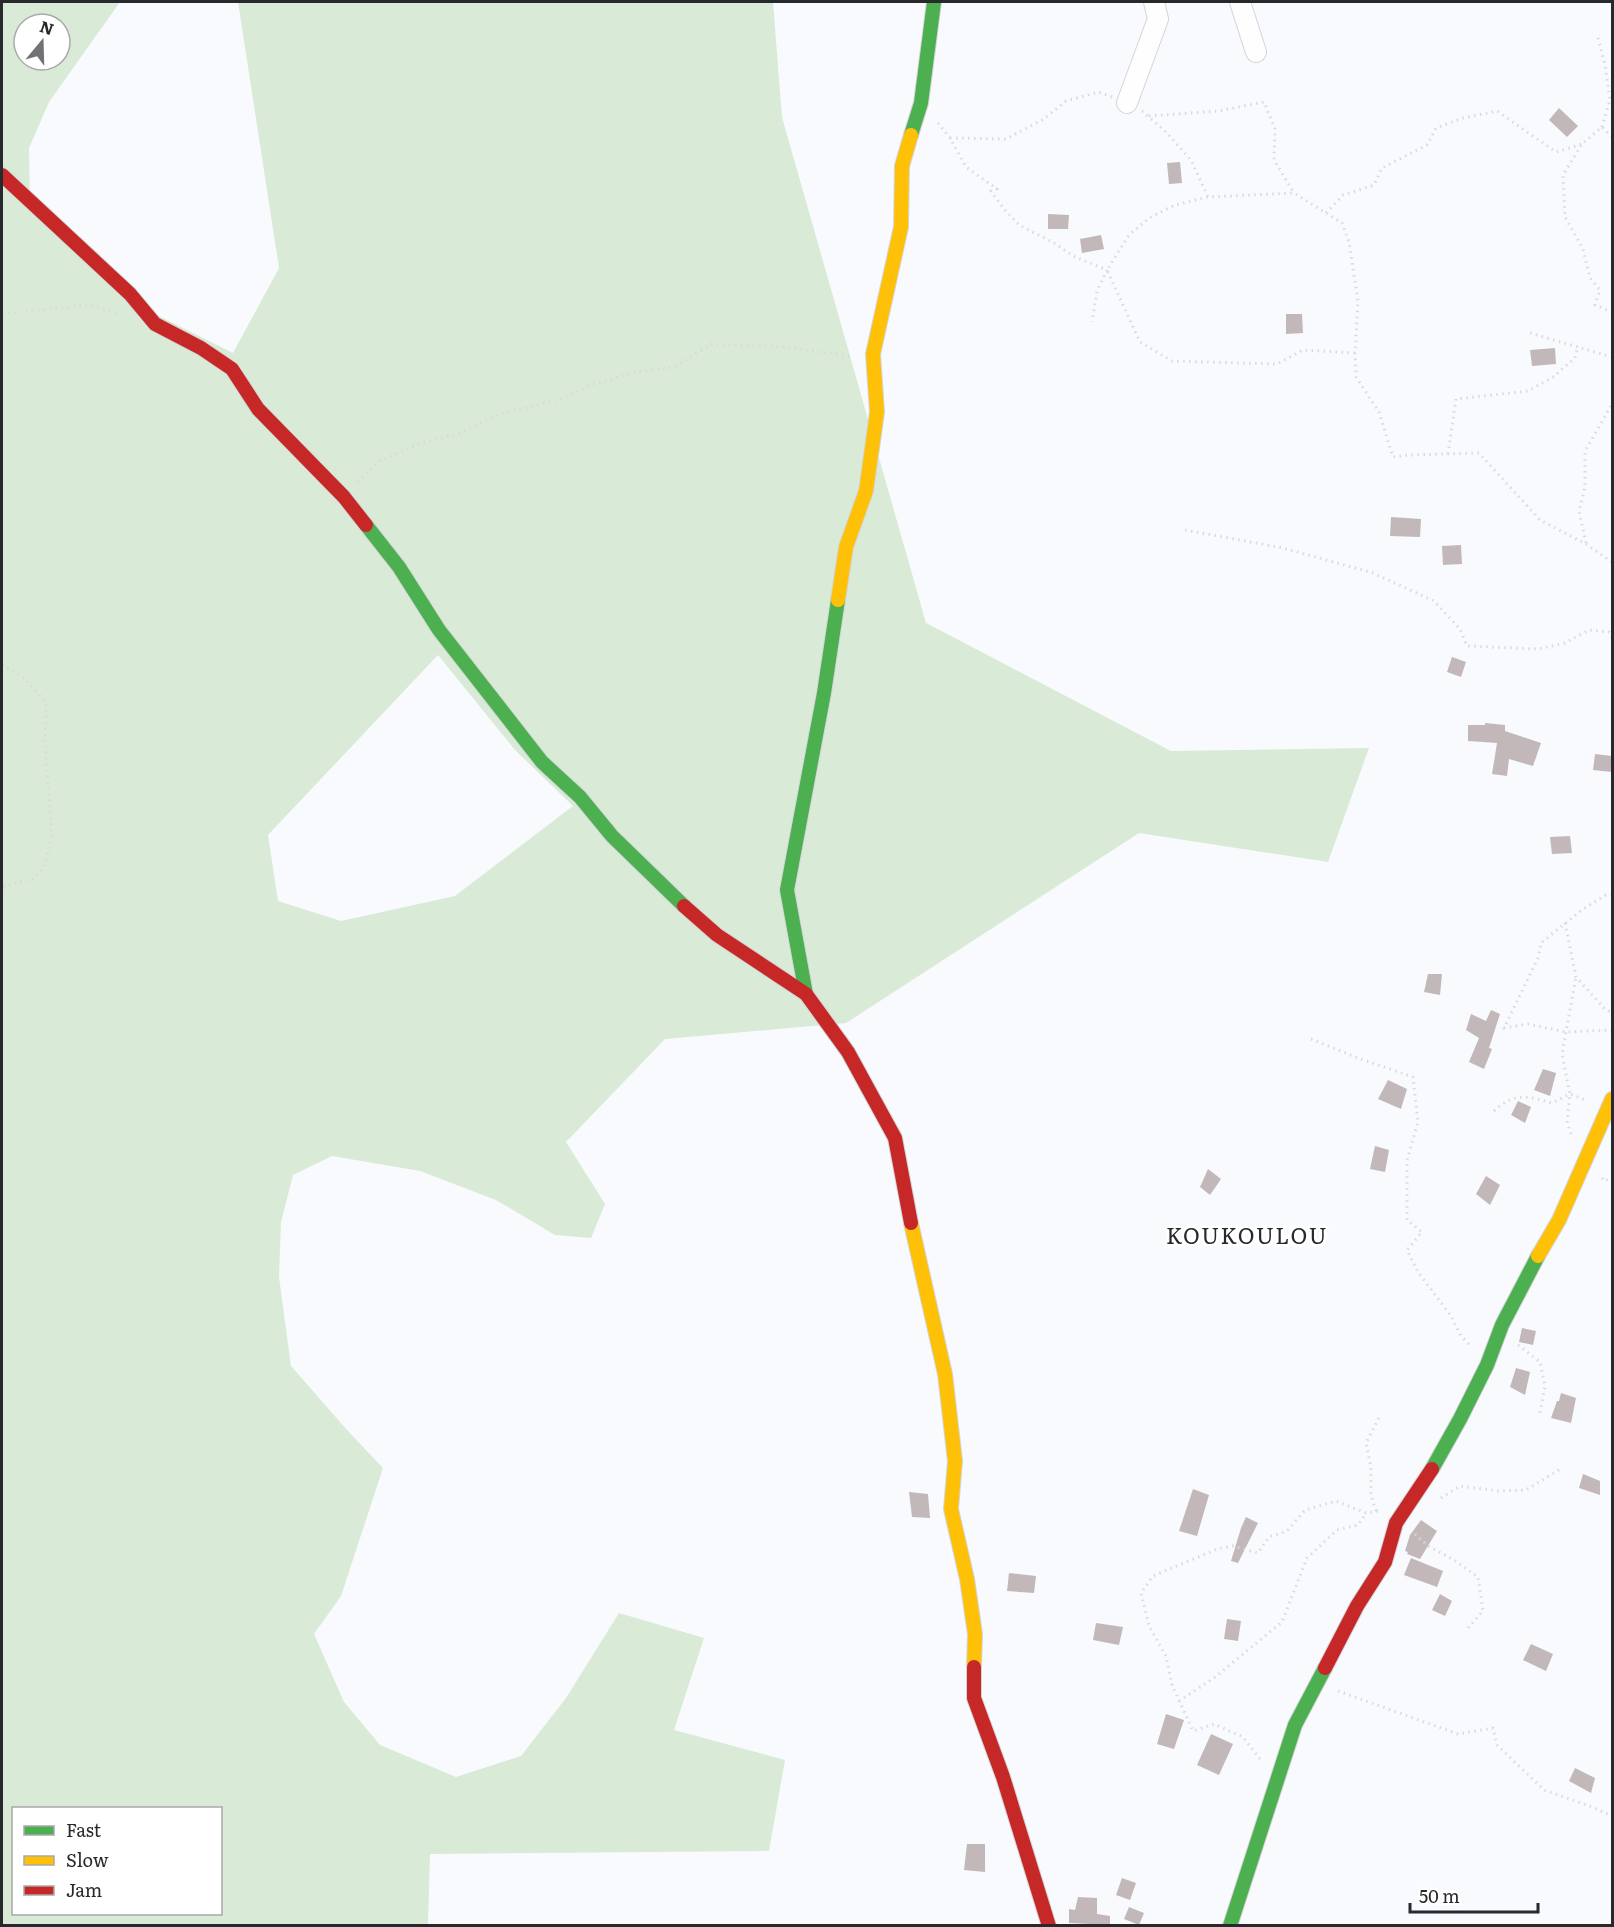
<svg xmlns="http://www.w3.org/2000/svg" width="1614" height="1927" font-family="Literata,serif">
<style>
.green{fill:#d9ebd6;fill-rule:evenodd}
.building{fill:#c3b8b9}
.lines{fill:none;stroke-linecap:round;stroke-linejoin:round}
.street-casing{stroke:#d4d5d8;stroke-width:22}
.fast-casing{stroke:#d4d5d8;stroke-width:16}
.slow-casing{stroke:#d4d5d8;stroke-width:16}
.jam-casing{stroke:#d4d5d8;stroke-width:16}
.path{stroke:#d9dadb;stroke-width:3;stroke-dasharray:1.5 4.5;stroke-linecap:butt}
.street{stroke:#fefeff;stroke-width:20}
.fast{stroke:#4caf50;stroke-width:14}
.slow{stroke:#ffc107;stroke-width:14}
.jam{stroke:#c62828;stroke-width:14}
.labels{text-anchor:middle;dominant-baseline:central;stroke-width:6;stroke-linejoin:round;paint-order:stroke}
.quarter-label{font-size:22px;letter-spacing:1.5px;fill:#28292c;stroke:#fff}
</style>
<rect width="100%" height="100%" fill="#f8fafd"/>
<!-- green -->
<path class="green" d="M2,2h118l-71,100 -20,46 1,53 109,105 94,47 46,-85 -41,-266h535l9,115 144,506 245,128 198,-3 -41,114 -189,-29 -293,190 -181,16 -99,103 39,62 -14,34 -36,-3 -59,-35 -76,-29 -88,-15 -39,19 -12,47 -2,55 12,89 56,64 36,38 -42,128 -27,38 30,68 36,43 76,32 65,-21 45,-58 53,-85 85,25 -30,92 111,30 -16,91 -339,3 -2,71 -426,1zM24,24h36v36h-36zM438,655l77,95 58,56 -118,90 -114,25 -63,-20 -10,-66zM14,1808h206v106h-206z"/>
<!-- building -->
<path class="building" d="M1559,108l19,18 -11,11 -18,-17z
M1180,162l2,21 -13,1 -2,-21z
M1048,214l21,1 -1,14h-20z
M1101,235l3,14 -22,4 -2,-14z
M1286,314h16l1,19 -17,1z
M1555,348l1,16 -24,2 -2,-16z
M1391,517l30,2 -1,18 -30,-1z
M1461,545l1,19 -19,1 -1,-19z
M1452,657l14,5 -5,15 -14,-5z
M1485,723l20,2v6l36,12 -8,23 -24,-7 -2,17 -15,-2 5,-31 -29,-2v-16h17z
M1595,754l17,2v16l-19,-2z
M1570,836l2,17 -20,1 -2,-17z
M1428,974h14l-2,21 -16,-3z
M1491,1010l9,4 -11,34 3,1 -8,20 -15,-7 10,-24 -13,-8 5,-16 15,7z
M1543,1069l13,4 -6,23 -16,-6z
M1388,1080l19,9 -6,20 -23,-10z
M1518,1101l13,6 -6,16 -14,-8z
M1375,1146l14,4 -4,22 -15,-3z
M1208,1169l13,10 -11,16 -10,-8z
M1486,1176l14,9 -10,20 -14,-11z
M1522,1328l14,3 -3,14 -14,-3z
M1516,1368l14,4 -5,23 -15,-8z
M1561,1393l15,5 -5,25 -20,-5 6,-17h2z
M1583,1474l17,7v14l-21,-7z
M1193,1489l16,6 -12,41 -18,-5z
M909,1492l19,2 2,24 -18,-1z
M1246,1517l12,6 -20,40 -7,-2 10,-33z
M1421,1520l16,11 -17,28 -13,-5 1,-2 -3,-1 5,-16z
M1411,1558l32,13 -6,16 -33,-12z
M1009,1573l27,3 -2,17 -27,-2z
M1440,1594l12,7 -7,15 -13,-6z
M1227,1619l14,2 -3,20 -14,-2z
M1096,1623l27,4 -4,18 -26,-5z
M1531,1644l22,10 -7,17 -23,-11z
M1166,1714l18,6 -10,29 -17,-5z
M1211,1734l22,10 -14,31 -22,-10z
M1575,1768l20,10 -4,15 -22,-12z
M967,1844h18v28l-21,-2z
M1122,1878l14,5 -6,17 -14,-5z
M1078,1897l19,1v16l13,2v9l-41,-2v-14l6,1z
M1129,1907l15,6 -5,12 -15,-6z"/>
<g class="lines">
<!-- street casing -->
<g class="street-casing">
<path id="street" d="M1240,2l16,50
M1127,103l31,-84 -4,-17"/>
</g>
<!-- fast casing -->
<g class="fast-casing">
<path id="fast" d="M911,135l10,-32 13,-101
M366,525l33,42 40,63 103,132 38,35 32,39 72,70
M806,994l-19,-104 37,-197 14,-93
M1432,1469l28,-50 27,-54 15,-40 36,-69
M1230,1926l65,-201 30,-57"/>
</g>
<!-- slow casing -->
<g class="slow-casing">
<path id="slow" d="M838,600l8,-53 20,-56 11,-79 -4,-58 28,-127 1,-61 9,-31
M911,1223l34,151 10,87 -4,48 16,70 8,55 -1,33
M1538,1256l21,-36 53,-121"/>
</g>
<!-- jam casing -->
<g class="jam-casing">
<path id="jam" d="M2,175l128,119 25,30 46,24 31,21 26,40 86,88 22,28
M684,906l33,29 89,59 42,58 47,86 16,85
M974,1667v31l29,79 46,149
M1325,1668l32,-62 28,-44 11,-39 36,-54"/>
</g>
<!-- path -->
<path class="path" d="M1598,38l7,27 5,35 -8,27
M1142,111l24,21 25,28 17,37
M1149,116l69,-5 46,-9 11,27 -1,31 20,33
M938,123l12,15 16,29 31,22 -6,2 13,18 15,16 37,19 17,12 34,14 -10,21 -5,31
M1612,137l-10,-10 -20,17 -19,31 2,42 18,32 7,29 10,12 -5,15 17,7
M950,138l56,1 36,-19 24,-19 33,-9 13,5
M1326,213l17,-18 31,-10 8,-17 45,-23 9,-17 27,-10 34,-7 59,41 26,-8
M2,314l86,-9 28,8
M1530,333l82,24
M1355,353l-52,-3 -26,14 -105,-3 -32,-19 -33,-72 22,-35 20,-17 26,-13 33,-8 86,-4 48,30 7,19 9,59 -3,52 1,24 23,35 14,45 17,-2 69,-2 61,67 46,24 26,18
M1448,454l8,-55 72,-8 25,-14 22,-19 3,-12
M358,482l20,-20 40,-18 39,-10 43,-20 60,-15 29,-13 46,-14 39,-5 38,-23 70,3 69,9
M1185,530l98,18 90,25 61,28 26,28 7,17 71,3 27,-6 24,-13 20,2 3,6
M1586,543l-7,-32 6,-24v-36l27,-47
M2,665l23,14 21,23 -1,41 7,93 -8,30 -9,12 -33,9
M1612,894l-6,1 -23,14 -42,34 -3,15 -34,70 24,-4 38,8 46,-2
M1565,923l11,54 28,31 8,5
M1311,1039l47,19 55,19 5,45 -11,38v60l15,12 -15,18 11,22 33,44 9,18 10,12
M1494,1111c20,-19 33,-15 58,-8l18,-9 18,7
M1571,1134l-4,-11 3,-29 -8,-40 14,-77
M1602,1178l2,3 8,-3
M1518,1345l22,17 5,24 -5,27
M1441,1498l19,-12 38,5 28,-1 36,-22
M1376,1511l-5,-16v-28l-5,-24 14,-27
M1415,1534l13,12 26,14 24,17 5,34 -15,17
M1338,1691l120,43 35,-6 4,17 47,45 48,17 20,9
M1179,1701l35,-23 68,-56 25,-64 30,-28 21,-5 8,-12
M1260,1759l-17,-22 -29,-13 -21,7 -21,-46 -6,-29 -17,-30 -8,-33 12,-17 64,-27 16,-3 25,7 11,-16 18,-6 18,-21 31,-9 30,12 12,-2"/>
<!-- street -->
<use href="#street" class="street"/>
<!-- fast -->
<use href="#fast" class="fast"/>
<!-- slow -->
<use href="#slow" class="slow"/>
<!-- jam -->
<use href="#jam" class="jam"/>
</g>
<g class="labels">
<!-- quarter labels -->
<g class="quarter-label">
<text x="1247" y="1234">KOUKOULOU</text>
</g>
</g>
<!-- border -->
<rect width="1614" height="1927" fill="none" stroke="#28292c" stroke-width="6"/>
<!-- legend -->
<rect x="12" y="1807" width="210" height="108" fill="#ffffff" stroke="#a9a9ab" stroke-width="1.5"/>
<rect x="24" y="1826" width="30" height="9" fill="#4caf50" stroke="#a9a9ab" stroke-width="1.5"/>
<text x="66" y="1837" font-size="18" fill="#28292c">Fast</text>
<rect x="24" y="1856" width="30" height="9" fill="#ffc107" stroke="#a9a9ab" stroke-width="1.5"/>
<text x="66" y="1867" font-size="18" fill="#28292c">Slow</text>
<rect x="24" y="1886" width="30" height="9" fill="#c62828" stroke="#a9a9ab" stroke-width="1.5"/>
<text x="66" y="1897" font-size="18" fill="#28292c">Jam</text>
<!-- north arrow -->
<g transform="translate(42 42) rotate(19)"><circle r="28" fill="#ffffff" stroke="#a9a9ab" stroke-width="1.5"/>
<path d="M0-4.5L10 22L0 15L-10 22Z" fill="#717275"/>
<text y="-9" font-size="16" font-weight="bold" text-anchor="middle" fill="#28292c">N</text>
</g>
<!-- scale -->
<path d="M1410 1903v9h128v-9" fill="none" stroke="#28292c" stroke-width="3"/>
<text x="1419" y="1903" font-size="18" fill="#28292c" stroke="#ffffff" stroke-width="4.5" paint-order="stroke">50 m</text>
</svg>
